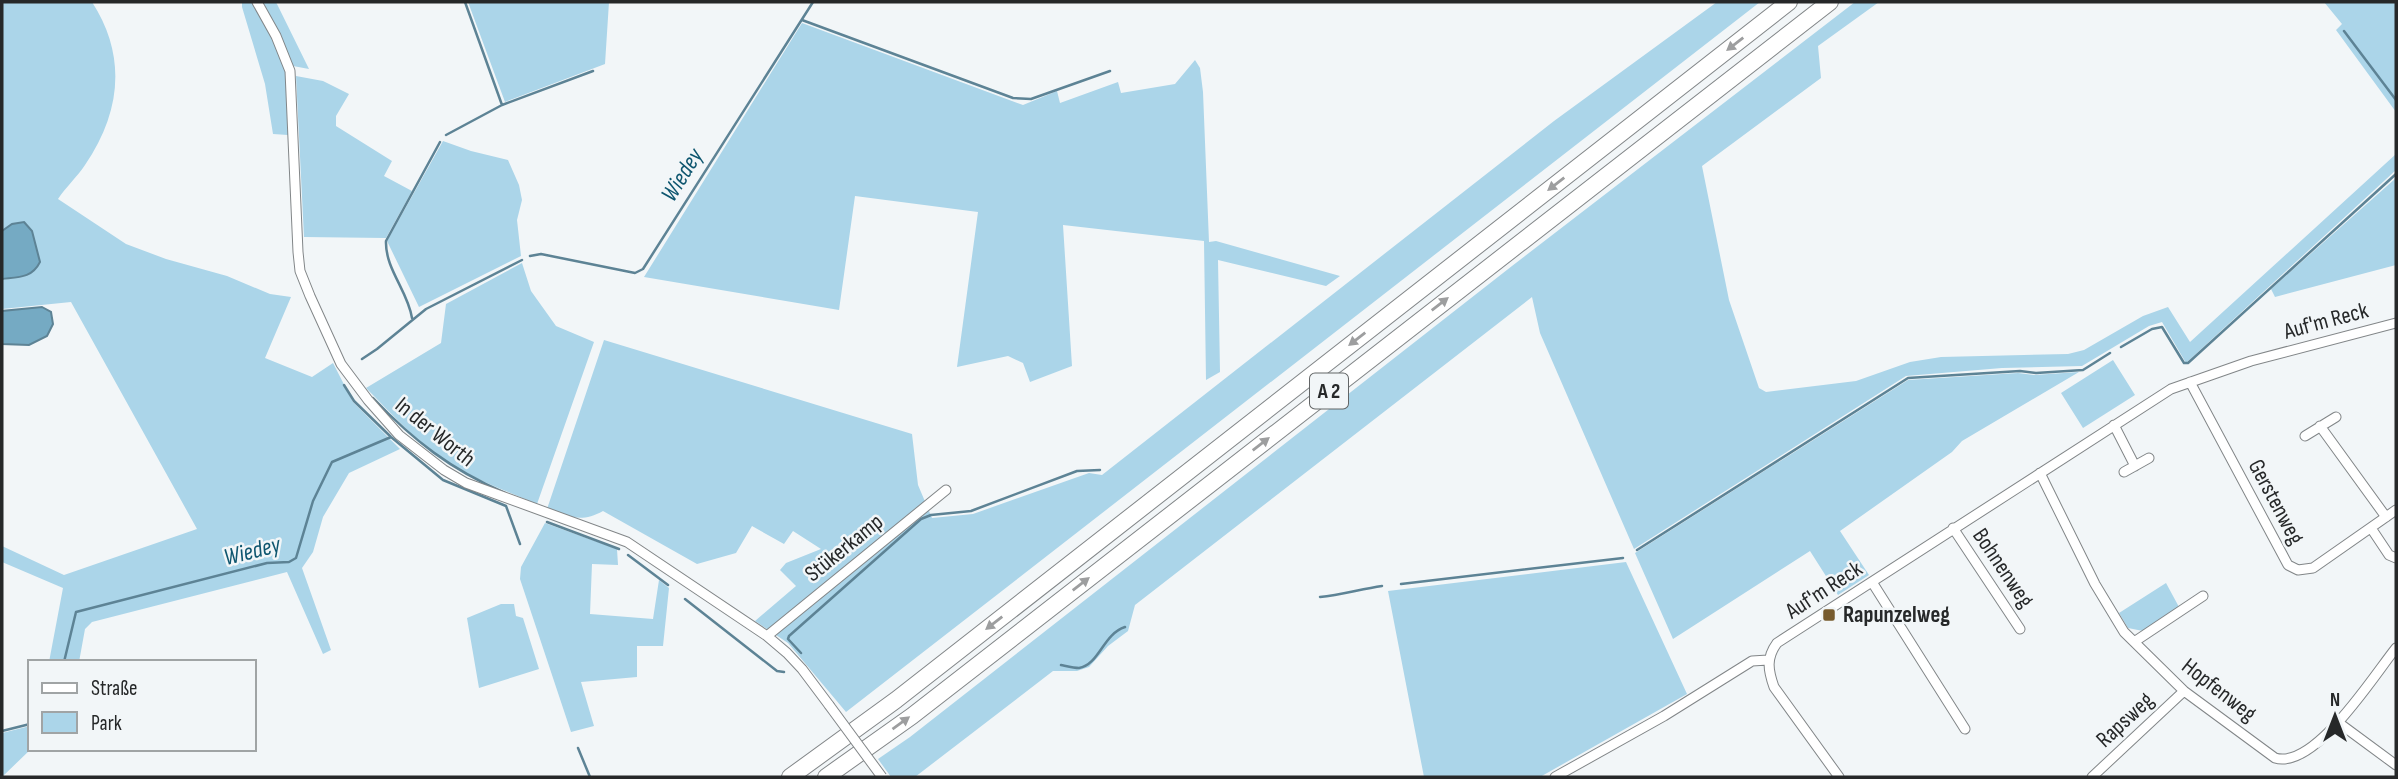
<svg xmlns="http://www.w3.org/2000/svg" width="2398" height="779" font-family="'Sofia Sans Condensed',sans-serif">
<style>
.green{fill:#abd5e9}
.water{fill:#75aac3;stroke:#5d8395;stroke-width:2}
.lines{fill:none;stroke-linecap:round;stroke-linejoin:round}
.stream{stroke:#5d8395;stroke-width:2.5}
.street-casing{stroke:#828688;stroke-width:11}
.highway-casing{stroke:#828688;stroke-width:18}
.street{stroke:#fff;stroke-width:9}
.highway{stroke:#fff;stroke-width:16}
.street-bridge-casing{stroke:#828688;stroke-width:11;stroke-linecap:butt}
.street-bridge{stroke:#fff;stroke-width:9}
.oneway{fill:#9d9e9f}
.poi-dot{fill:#775b2e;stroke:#f2f6f8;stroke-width:2.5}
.labels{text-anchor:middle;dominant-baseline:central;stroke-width:5;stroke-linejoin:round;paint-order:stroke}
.shield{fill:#f2f6f8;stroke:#636667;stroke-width:2}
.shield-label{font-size:21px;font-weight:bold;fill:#262829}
.street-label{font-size:23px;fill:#262829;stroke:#f2f6f8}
.poi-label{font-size:23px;font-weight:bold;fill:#262829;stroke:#f2f6f8;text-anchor:start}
.water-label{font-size:24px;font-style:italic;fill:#0e566f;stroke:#f2f6f8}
</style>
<rect width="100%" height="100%" fill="#f2f6f8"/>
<!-- green -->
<path class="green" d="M2,2h90c35,54 29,110 -7,163 -8,12 -19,22 -27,34l68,45 40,15 61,17 43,18 21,3 -26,61 47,19 21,-14 20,39 47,47 -51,24 -26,44 -10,35 -11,16 29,82 -8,4 -36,-82 -195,50 -7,7 -6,33h-30l14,-74 -61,-26v-16l62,29 133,-46 -126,-227 -69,7v-30c18,-2 29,0 38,-17l-28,-38 -10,7z
M242,2h11l20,37 13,33 2,63 -15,-1 -8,-50 -23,-77z
M262,2h14l33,67 -16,-3 -12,-30z
M468,2h141l-4,62 -100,38z
M1717,2h43l-914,710 -58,-69 -33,-22 41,-35 -16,-16 6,-7 35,-14 -28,-18 -9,13 -32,-18 -16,27 -39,11 -94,-53c-21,12 -35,6 -56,-2l57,-169 308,94 6,51 14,33 41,-4 116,-41 13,2 452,-354z
M1855,2h24l-61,44 3,32 -119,88 27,134 30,88 7,4 90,-11 54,-19 31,-5 127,-3 16,-4 59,-34 25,-9 22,35 206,-188v16l-210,193 -24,-41 -13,4 -67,40 -80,2 -96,8 -272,173 -94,-216 -8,-36 -397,308 -7,26 -20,15 -19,21 -12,4h-24l-138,106h-24l-13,-18 32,-22 602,-471z
M2324,2h72v110l-60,-82 6,-6z
M802,23l221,82 34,-14 3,12 58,-21 3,11 54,-9 20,-24 5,8 3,24 6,150 7,-1 124,35 -14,10 -108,-26 2,112 -14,8 -2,-139 -141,-16 9,141 -42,16 -7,-19 -15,-7 -51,11 21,-155 -123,-16 -16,114 -195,-33z
M296,76l27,5 26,13 -13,22v10l56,35 -8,15 28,15 -26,47 -82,-1z
M443,141l28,10 37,9 11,25 3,15 -5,20 4,36 -102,51 -32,-66z
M2396,178v87l-121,32 -4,-8z
M522,263l9,28 25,35 38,16 -57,162c-30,-13 -62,-24 -89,-42 -32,-20 -56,-48 -82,-74l75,-45 5,-39z
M2113,360l22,35 -52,33 -22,-35z
M2079,372l-117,69 -10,11 -112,79 29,44 -31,20 -28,-44 -137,88 -38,-86 273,-173 110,-7 16,2z
M545,523l72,26 1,16 -26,-1 -2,50 63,5 6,-39 10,8 -6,58h-26v31l-56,5 13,44 -23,6 -51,-153 1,-12z
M1626,562l61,132 -147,83h-116l-36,-186z
M2166,583l13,24 -36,24 -15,-3 -9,-15z
M501,604h13l2,12 7,2 16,51 -60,19 -12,-70z
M30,726l1,23 -29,28v-44z"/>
<!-- water -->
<path class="water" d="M24,222l8,9 8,31c-8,16 -21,15 -38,17v-48l10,-7z
M42,307l9,5 2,12 -6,12 -18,9 -27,-1v-33z"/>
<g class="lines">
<!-- stream -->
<path class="stream" d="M802,20l211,78 18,1 79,-28
M2344,31l52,69
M502,105l91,-34
M446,135l56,-30 -37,-103
M530,256l11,-2 94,19 8,-4 170,-267
M412,318c-4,-27 -27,-49 -26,-77l54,-99
M2121,347l31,-18 10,-2 22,36h4l208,-189
M362,359l15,-10 49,-40 96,-49
M344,385l10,16 37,36 52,43 63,26 14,38
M373,398c41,43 77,71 132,95
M547,522l72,27
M1637,550l271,-172 112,-7 16,2 47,-3 27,-17
M628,555l40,30
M1401,584l222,-26
M1320,597c21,-2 41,-8 62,-11
M685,599l92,72 7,1
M801,653l-13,-14 1,-3 132,-117 10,-4 40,-4 106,-40 23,-1
M64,662l12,-50 191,-49 22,-1 7,-4 17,-57 19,-39 59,-25
M1061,665c5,1 13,3 18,3 20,-3 24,-34 46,-41
M2,731l28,-7
M578,748l12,29"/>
<!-- street casing -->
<g class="street-casing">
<path id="street" d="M257,2l19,34 14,35 8,181 2,19 10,25 31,68 27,36 31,35 45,35 22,13 161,59 140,94 20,17 15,16 27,36
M2190,382l98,183 10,5 15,-2 83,-58
M2114,425l21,41
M2320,426l66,91
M2305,436l31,-19
M2124,472l25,-14
M2040,473l55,111 29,48 60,59 91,67c40,12 99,-83 121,-110
M1953,528l67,101
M2371,528l18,27 7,3
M1872,582l93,147
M767,636l179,-146
M2134,642l69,-46
M2339,723l57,42
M1555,777l109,-61 88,-55 16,-1
M1839,777l-65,-90c-6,-17 -8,-29 3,-44l394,-254 80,-28 145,-38
M2092,777l92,-86"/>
</g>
<!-- highway casing -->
<g class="highway-casing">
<path id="highway" d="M790,777l106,-77 893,-698
M826,777l86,-61 918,-714"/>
</g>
<!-- street -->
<use href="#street" class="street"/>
<!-- highway -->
<use href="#highway" class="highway"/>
<!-- street-bridge casing -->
<g class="street-bridge-casing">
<path id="street-bridge" d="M829,705l53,72"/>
</g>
<!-- street-bridge -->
<use href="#street-bridge" class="street-bridge"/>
</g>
<!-- one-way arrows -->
<defs><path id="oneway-solid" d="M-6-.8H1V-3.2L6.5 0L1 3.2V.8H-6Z" transform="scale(1.75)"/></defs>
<g class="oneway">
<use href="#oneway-solid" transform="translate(1735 44) rotate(142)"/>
<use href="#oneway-solid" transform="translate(1556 184) rotate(142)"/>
<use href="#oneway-solid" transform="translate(1440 304) rotate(-38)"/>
<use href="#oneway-solid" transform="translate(1357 339) rotate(142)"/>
<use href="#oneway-solid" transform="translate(1261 444) rotate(-38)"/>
<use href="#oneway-solid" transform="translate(1081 584) rotate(-38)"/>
<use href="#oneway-solid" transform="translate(994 623) rotate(142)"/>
<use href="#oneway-solid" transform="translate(901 723) rotate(-36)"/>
</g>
<!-- markers -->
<rect class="poi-dot" x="1822" y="608" width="14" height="14" rx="3.5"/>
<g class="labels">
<!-- shield labels -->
<rect class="shield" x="1310" y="373.5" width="38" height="35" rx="5"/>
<g class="shield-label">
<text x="1329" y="391">A 2</text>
</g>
<!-- street labels -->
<g class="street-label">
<text transform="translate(2326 321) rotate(-15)">Auf'm Reck</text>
<text transform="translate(435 432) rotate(39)">In der Worth</text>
<text transform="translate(2276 502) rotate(62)">Gerstenweg</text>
<text transform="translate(844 548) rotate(-39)">Stükerkamp</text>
<text transform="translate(2003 568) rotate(56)">Bohnenweg</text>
<text transform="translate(1824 590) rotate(-33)">Auf'm Reck</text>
<text transform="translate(2219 690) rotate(38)">Hopfenweg</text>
<text transform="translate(2125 720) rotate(-43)">Rapsweg</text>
</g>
<!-- poi labels -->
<g class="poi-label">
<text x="1843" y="615">Rapunzelweg</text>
</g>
<!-- water labels -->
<g class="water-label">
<text transform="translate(682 175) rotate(-58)">Wiedey</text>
<text transform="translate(252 551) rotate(-14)">Wiedey</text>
</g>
</g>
<!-- border -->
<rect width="2398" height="779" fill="none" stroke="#262829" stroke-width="7"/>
<!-- legend -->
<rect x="28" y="660" width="228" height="91" fill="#f2f6f8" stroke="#a0a4a5" stroke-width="2"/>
<rect x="42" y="683" width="35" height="10" fill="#ffffff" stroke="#a0a4a5" stroke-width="2"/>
<text x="91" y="695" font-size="21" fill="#262829">Straße</text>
<rect x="42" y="712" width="35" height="21" fill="#abd5e9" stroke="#a0a4a5" stroke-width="2"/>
<text x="91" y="730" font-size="21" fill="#262829">Park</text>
<!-- north arrow -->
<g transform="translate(2335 716)" stroke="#f2f6f8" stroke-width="5" paint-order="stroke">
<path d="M0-5L12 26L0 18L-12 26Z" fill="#262829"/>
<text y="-10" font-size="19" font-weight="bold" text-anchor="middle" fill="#262829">N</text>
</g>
</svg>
